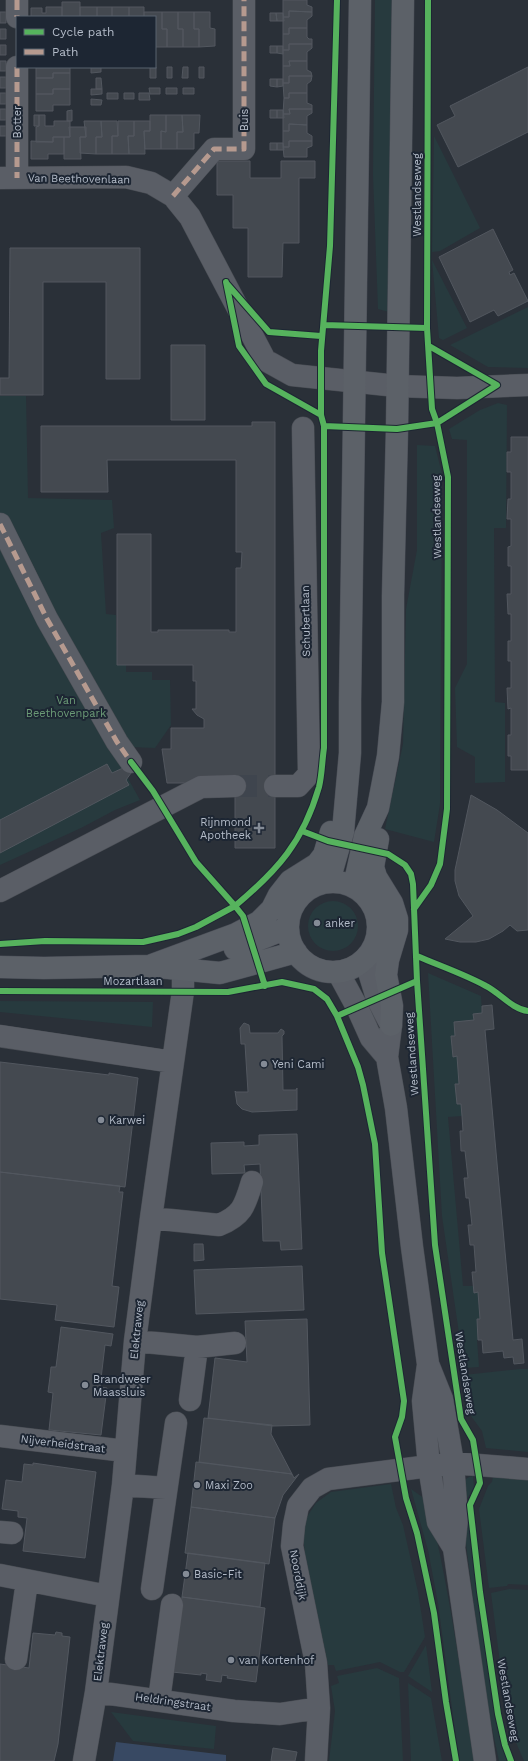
<svg xmlns="http://www.w3.org/2000/svg" width="528" height="1761" font-family="'Work Sans',sans-serif">
<style>
.green{fill:#273a3e}
.water{fill:#384963}
.building{fill:#444950;stroke:#52575f}
.lines{fill:none;stroke-linecap:round;stroke-linejoin:round}
.minor-tunnel{stroke:#3f454e;stroke-width:22;stroke-dasharray:22 11;stroke-linecap:butt}
.minor-casing{stroke:#484c53;stroke-width:23}
.major-casing{stroke:#484c55;stroke-width:23}
.minor{stroke:#5a5e66;stroke-width:22}
.major{stroke:#5c6168;stroke-width:22}
.quiet{stroke:#b69a8f;stroke-width:5;stroke-dasharray:10 5;stroke-linecap:butt}
.cycleway-casing{stroke:#1d2633;stroke-width:8}
.cycleway{stroke:#56b35d;stroke-width:6}
.poi-dot{fill:#848b96;stroke:#1d2633;stroke-width:1.5}
.labels{text-anchor:middle;dominant-baseline:central;stroke-width:4;stroke-linejoin:round;paint-order:stroke}
.street-label{font-size:11px;fill:#b4bcc9;stroke:#1d2633}
.park-label{font-size:11px;fill:#6b9a76;stroke:#1d2633}
.poi-label{font-size:11px;fill:#b4bcc9;stroke:#1d2633;text-anchor:start}
</style>
<rect width="100%" height="100%" fill="#2a3038"/>
<!-- green -->
<path class="green" d="M375,0h17l-3,312 -11,-3 -5,-134z
M434,136l46,92 -40,23 -8,1z
M432,260l35,68 -24,12 -4,-2z
M528,307v61l-40,-1 -38,-22z
M0,396h26l2,102 84,2 2,28 -13,5 5,81 10,1 1,50h9v7h26v8h18l1,45 -16,23 -25,-1 -15,8 25,45 -25,10 -34,18 -81,37z
M498,403l9,2 -1,123h-12l1,174 10,1v79l-30,1v-26l-18,-10 -2,-59 12,-24v-224l-15,-1 -3,-10 31,-19z
M417,445l18,1 7,28 -2,330 -6,38 -49,-13 18,-85 3,-135 11,-59z
M308 926a25 25 0 1 1 50 0a25 25 0 1 1-50 0Z
M428,973l53,23 1,17 -9,1 1,6 -20,2 1,14h-4l2,21 4,-1 2,28h-4l6,20 1,12 -14,1 15,169h11l4,6 2,27 -3,1 1,20h-1l2,27 -15,1 -22,-152z
M0,1001l153,1 -1,25 -152,-15z
M520,1369h8v83l-42,-4 -4,-17 -11,-15 -7,-41z
M473,1476l1,12 -8,12 29,217 12,44h-8l-12,-57 -28,-214c3,-7 6,-13 14,-14z
M493,1476l35,3v106l-20,-1 -1,2 -18,2 -10,-79 9,-23 4,-4z
M391,1484l5,24 7,17 15,67 7,45 -21,35h-4l-20,-10 -44,9 -2,-6h-6l-23,-110 -2,-21 2,-14 11,-17 15,-11z
M411,1489l17,12c21,86 33,173 46,260h-15l-21,-158 -10,-53z
M509,1589l19,1v171h-4l-16,-37 -17,-131z
M426,1645l6,47 -24,-16z
M377,1668l22,10 4,83h-74l6,-50 -4,-25 8,-3 -2,-7z
M408,1683l23,15 11,63h-31z
M111,1712l105,14 -2,23 -81,-8z"/>
<!-- water -->
<path class="water" d="M116,1742l110,13v6h-113z"/>
<!-- building -->
<path class="building" d="M283,0h24v5l5,2v5l-23,-1v6h-6z
M62,2h18v15h-18z
M46,7h16v10h-31v-9h11v5h4z
M80,7h17v10h-17z
M97,7h15v10h-15z
M112,7h17v10h-17z
M129,7h15v10h-15z
M289,11l23,1v4l-5,4v8h-18v6h-6v-17h6z
M0,12h6v11h-6z
M144,12h18v17h5v18h-12v-30h-11z
M162,12h16v17h5v18h-16v-18h-5z
M178,12h16v17h5v18h-16v-18h-5z
M194,12h16v16l5,1v17l-16,1v-18h-5z
M270,13h6l1,8h-7z
M276,13h7l1,8h-7z
M289,28h18v9l2,2h3v5h-23v6h-6v-16h6z
M0,29h6v10h-6z
M289,44h23v4l-5,4v9h-18l1,5h-7v-16h6z
M0,45h6v10h-6z
M270,46h7v7h-7z
M277,46h6v8l-6,-1z
M0,61h6v10h-6z
M289,61h18v9l4,2 1,4h-23v7h-6v-17h7z
M36,67h34v6h-17v5h-17z
M91,67h10v5l-10,1z
M150,67h6v11h-6z
M167,67h5v11h-5z
M183,67h5v11h-6z
M199,67h5v11h-5z
M528,67v65l-70,35 -21,-42 18,-9 -5,-10z
M53,73h17v16h-17v5h-17v-16h17z
M289,76h23l-1,5 -4,3v9h-18v5h-5l-1,-15h6z
M0,77h6v11h-6z
M96,78h5l1,11h-6z
M270,79h7v8l-7,-1z
M277,79h6v7l-6,1z
M149,88h11v6h-10z
M166,88h11v6h-11z
M183,88h11v6h-11z
M53,89h17v16h-17v6h-17v-17h17z
M91,89h11v5l-11,1z
M0,93h6v11h-6z
M107,93h11v6h-11z
M124,93h10v6h-10z
M139,93h10l1,7h-11z
M289,93h18v10l5,2v4h-23l1,5h-7l1,-16h5z
M91,99l11,1 -1,5h-10z
M0,109h6v11h-6z
M289,109h23v4l-5,3v9l-18,-1v7h-6v-17h7z
M72,110v11h-5v-10z
M270,110h7v8h-7z
M277,110h6l1,8h-7z
M34,115h5v11h-5z
M39,115h6v11h9v-5h16v16h-17v5h-17v-15l3,-1z
M150,115h16v17l-5,-1v18h-16l-1,-18h6z
M166,115h16l1,17h-6v17h-16v-18l5,1z
M182,115h18l-1,18h-5v16h-17v-17h6z
M84,121h17l1,16h-6v17l-16,-1v-16h6z
M101,121h16l1,15h-6v18h-16v-17h6z
M118,121h16v15h-6l1,18h-17v-18h6z
M134,121h16v10h-6l1,23h-16l-1,-18h6z
M289,124l18,1v8l5,3v5h-23v6h-6v-16h6z
M0,126h7v10h-7z
M69,127h17v10h-6l1,22h-17v-22h6z
M53,137h11v17h-16v5h-17v-18l22,1z
M289,141h23v5l-5,2v9h-23l-1,-10h6z
M270,143h7v7h-7z
M277,143h6l1,7h-7z
M217,161h33v17h31v-17h34v17h-16v65h-16l-1,34h-34v-49h-15v-33h-16z
M493,229l20,41 -4,2 1,3 4,-2 14,28 -30,15 -4,-6 -24,12 -31,-65z
M10,248h130v131h-34v-97h-63v113h-43v-17h9z
M171,345h34v75h-34z
M252,422h23v426h-40v-65h-68l-5,-34h9v-21h33v-9l-7,-4 -5,-6h4v-28h-3v-16h-76v-131h34v98h7v-2h71v2h7v-64h5l1,-16h-6v-92h-129l1,32h-67v-66h211z
M511,437h17v333h-17v-14h-3v-21h3v-27l-3,1 -1,-21h4v-27h-3v-20h3v-27h-3l-1,-20h4v-28h-3v-19l3,-1v-27h-4l1,-20h3v-27h-4v-20h4z
M107,764l5,9 11,-5 8,5 -5,7 3,5 -129,68v-33z
M471,795l26,15 31,23v97l-11,1 -7,-6 -7,6 -14,8 -13,3h-16l-15,-3 28,-23 -14,-20 -4,-15v-11z
M492,1005l2,24 -9,1 28,310 9,-1 2,24 -10,1 -1,-7 -9,1 -1,-7 -20,2 -1,-13h-4l-1,-21h3l-2,-27 -4,1 -2,-21h4l-2,-27h-4l-2,-20h4l-3,-27h-3l-2,-20h4l-3,-27h-4l-1,-20h3l-1,-15 -1,-12h-4l-2,-20h4l-2,-28 -4,1 -2,-21h4l-1,-14 20,-2 -1,-6 9,-1v-7z
M244,1023l5,2 1,8h28l3,-4 3,2v3l-2,2 1,54h13l1,-2v22l-45,2 -10,-3 -5,-5 -2,-13 1,1h12l-3,-48h-4l-1,-16z
M0,1062l109,13v-2l29,5 -13,109 -125,-15z
M297,1134l5,115 -21,1 -1,-9h-17l-3,-77 -16,1 1,8 -33,1 -1,-31 33,-1v4l15,-1v-10z
M0,1172l120,14 -1,6h4l-11,94 7,1 -5,40 -59,-7 2,-15 -57,-6z
M194,1244h9l1,16 -10,1z
M302,1266l2,44 -108,4 -2,-44z
M307,1319l3,106 -37,1 -65,-8 7,-60 32,4 -2,-41z
M61,1327l52,7 -2,12 -6,-1 -5,42 7,1 -6,47 -52,-5 4,-37 -5,-1 2,-15 1,-10h5z
M204,1418l68,7 -1,9 21,40 -93,-12z
M196,1462l96,12 2,4 5,-4 -16,21 -8,23 -84,-11z
M33,1463l63,9 -11,86 -62,-7 4,-33 -9,-1v-6l-16,-2 4,-29 16,2 2,-18 9,1z
M191,1507l84,11 -6,46 -84,-11z
M188,1553l77,10 -5,44 -78,-10z
M182,1597l83,11 -9,74 -29,-4 1,-2 -6,-1 -1,7 -15,-2 1,-6 -6,-1v2l-29,-3z
M56,1632l6,1v3l8,1 -12,107 -4,17h-54v-97l29,4 4,-35 22,2z
M273,1748l24,4 -2,9h-24z"/>
<g class="lines">
<!-- minor-tunnel -->
<path class="minor-tunnel" d="M235,786h40"/>
<!-- minor casing -->
<g class="minor-casing">
<path id="minor" d="M17,0v17
M17,67v111
M0,178l126,-1 25,6 22,13 17,21 75,143 27,15 105,11 60,2 71,-3
M173,196l41,-47h30v-149
M0,524l47,95 70,123 14,20
M275,786h23l11,-12 -6,-346
M0,891l201,-104 34,-1
M365,959l12,39 14,27 -4,32 9,51 16,139 16,117 14,35 11,64 4,55 -3,30 31,213
M338,972l19,35 14,31 16,19
M0,1036l173,26
M151,1218l68,7c24,-10 26,-20 33,-43
M135,1341l62,6 38,-4
M428,1365l-5,36 6,65 9,56 16,26
M190,1400l7,-53
M0,1436l125,15
M123,1485l43,3
M0,1532l12,1
M0,1575l108,21
M152,1589l24,-166
M16,1659l11,-78
M96,1692l138,19 46,3 39,-6
M159,1700l13,-95
M84,1761l12,-69 27,-207 12,-144 16,-123 32,-227v-21
M316,1761l3,-53 -3,-45 -24,-117 2,-21 4,-19 14,-18 16,-9 125,-16 75,6"/>
</g>
<!-- major casing -->
<g class="major-casing">
<path id="major" d="M378,839l-5,28 3,10 16,26 5,16v11l-9,30 -2,15 6,31 -1,19
M329,881l14,-49 7,-79v-52l10,-701
M288 927a45 45 0 1 1 90 0a45 45 0 1 1-90 0Z
M354,886l11,-50 13,-28 10,-52 5,-54v-106l4,-167 6,-429
M235,949l52,-21
M152,965l84,-31 23,-12 13,-13 7,-14 11,-14 27,-17 7,-9 7,-23
M0,967l44,1 104,-2 72,7 76,-21"/>
</g>
<!-- minor -->
<use href="#minor" class="minor"/>
<!-- major -->
<use href="#major" class="major"/>
<!-- quiet -->
<path class="quiet" d="M17,0v17
M17,67v111
M173,196l41,-47h30v-149
M0,524l47,95 70,123 14,20"/>
<!-- cycleway casing -->
<g class="cycleway-casing">
<path id="cycleway" d="M226,282l13,64 27,38 55,31
M227,284l42,48 52,4
M324,325l103,3
M324,426l73,3 40,-6 60,-38 -68,-39
M302,831l26,10 60,13 17,11 6,9 2,10 4,97 18,264 26,174 12,21 7,43 -10,22 10,87 18,122 7,31 6,16
M414,909l17,-24 9,-21 7,-55 1,-332 -11,-54 -5,-14 -5,-81 1,-328
M0,944l45,-3 98,1 35,-8 18,-7 39,-21 -39,-44 -43,-71 -22,-29
M417,956c23,10 47,18 69,30 14,7 26,23 42,25
M265,986l-22,-70 -8,-10c43,-36 68,-64 84,-119 3,-12 3,-26 5,-39v-322l-3,-11v-64l9,-105 7,-246
M0,991l228,1 54,-10 32,7 13,10 10,17 80,-35
M337,1016l21,51 5,18 12,59 7,109 22,148 -2,16 -7,20 11,61 11,35 17,80 12,89 10,59"/>
</g>
<!-- cycleway -->
<use href="#cycleway" class="cycleway"/>
</g>
<!-- markers -->
<g class="poi-dot">
<path d="M257 822h4v4h4v4h-4v4h-4v-4h-4v-4h4z"/>
<circle cx="317" cy="923" r="4"/>
<circle cx="264" cy="1064" r="4"/>
<circle cx="101" cy="1120" r="4"/>
<circle cx="85" cy="1385" r="4"/>
<circle cx="197" cy="1485" r="4"/>
<circle cx="186" cy="1574" r="4"/>
<circle cx="231" cy="1660" r="4"/>
</g>
<g class="labels">
<!-- street labels -->
<g class="street-label">
<text transform="translate(244 120) rotate(-90)">Buis</text>
<text transform="translate(17 122) rotate(-90)">Botter</text>
<text transform="translate(79 179) rotate(1)">Van Beethovenlaan</text>
<text transform="translate(417 195) rotate(-90)">Westlandseweg</text>
<text transform="translate(437 517) rotate(-91)">Westlandseweg</text>
<text transform="translate(306 621) rotate(-91)">Schubertlaan</text>
<text x="133" y="981">Mozartlaan</text>
<text transform="translate(412 1054) rotate(-94)">Westlandseweg</text>
<text transform="translate(137 1330) rotate(-84)">Elektraweg</text>
<text transform="translate(465 1373) rotate(81)">Westlandseweg</text>
<text transform="translate(63 1444) rotate(7)">Nijverheidstraat</text>
<text transform="translate(298 1575) rotate(79)">Noorddijk</text>
<text transform="translate(101 1652) rotate(-83)">Elektraweg</text>
<text transform="translate(508 1700) rotate(80)">Westlandseweg</text>
<text transform="translate(173 1702) rotate(8)">Heldringstraat</text>
</g>
<!-- park labels -->
<g class="park-label">
<text x="66" y="700">Van<tspan x="66" dy="13">Beethovenpark</tspan></text>
</g>
<!-- poi labels -->
<g class="poi-label">
<text x="251" y="822" text-anchor="end">Rijnmond<tspan x="251" dy="13">Apotheek</tspan></text>
<text x="325" y="923">anker</text>
<text x="272" y="1064">Yeni Cami</text>
<text x="109" y="1120">Karwei</text>
<text x="93" y="1379">Brandweer<tspan x="93" dy="13">Maassluis</tspan></text>
<text x="205" y="1485">Maxi Zoo</text>
<text x="194" y="1574">Basic-Fit</text>
<text x="239" y="1660">van Kortenhof</text>
</g>
</g>
<!-- legend -->
<rect x="16" y="16" width="140" height="52" fill="#1d2633" stroke="#59626f"/>
<rect x="24" y="29" width="20" height="6" fill="#56b35d" stroke="#59626f"/>
<text x="52" y="36" font-size="12" fill="#b4bcc9">Cycle path</text>
<rect x="24" y="49" width="20" height="6" fill="#b69a8f" stroke="#59626f"/>
<text x="52" y="56" font-size="12" fill="#b4bcc9">Path</text>
</svg>
